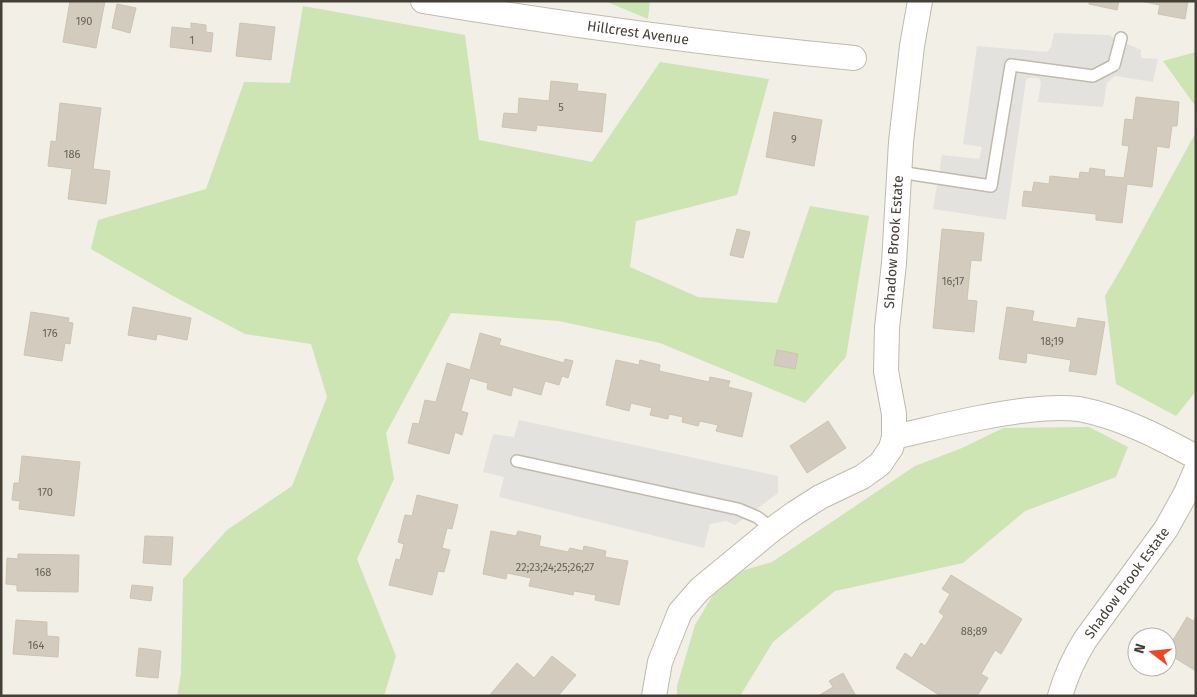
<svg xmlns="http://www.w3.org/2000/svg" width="1197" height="697" font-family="'Fira Sans',sans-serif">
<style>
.green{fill:#cde4b3}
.parking{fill:#e4e2df}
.building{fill:#d3cbbd;stroke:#cdc3b1}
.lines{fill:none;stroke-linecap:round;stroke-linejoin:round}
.lane-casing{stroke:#c0baad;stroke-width:14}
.street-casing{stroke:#c0baad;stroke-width:26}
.lane{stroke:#fff;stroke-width:11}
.street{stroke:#fff;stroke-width:24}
.labels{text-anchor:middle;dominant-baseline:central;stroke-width:4;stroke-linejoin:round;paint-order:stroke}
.number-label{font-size:11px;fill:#686358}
.street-label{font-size:14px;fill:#454037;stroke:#fff}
</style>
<rect width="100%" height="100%" fill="#f2efe7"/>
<!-- green -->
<path class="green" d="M605,1h45l-2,18z
M303,6l162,29 14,105 113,22 68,-100 109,17 -32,116 -101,26 -6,46 68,30 79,6 33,-97 59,10 -23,141 -41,46 -145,-60 -101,-22 -108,-8 -65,120 8,46 -37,80 39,97 -12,40h-207l4,-22 2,-95 44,-49 65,-44 35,-89 -16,-53 -66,-10 -72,-38 -82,-47 7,-29 108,-31 38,-107 46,1z
M1196,52v55l-33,-46z
M1196,132v259l-20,25 -60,-32 -11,-88 20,-34z
M1089,427l39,20 -12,30 -91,34 -62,52 -128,28 -62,51 -33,54h-63v-10l18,-61 29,-49 48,-14 143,-96 47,-18 41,-20z"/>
<!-- parking -->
<path class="parking" d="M1054,33l54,2 33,15v8l17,1 -5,23 -38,-6 -8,7 -4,24 -65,-5 3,-20 -2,-4h-9l-4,2 -20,140 -73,-11 9,-54 37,4 3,-12 -19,-3 14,-98 70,6 4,-5z
M519,420l259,56v17l-43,32 -9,-4 -16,3 -6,24 -205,-51 5,-20 -21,-5 10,-38 21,3z"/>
<!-- building -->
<path class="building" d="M70,1h35l-9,47 -33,-6z
M1089,1h30l-2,9 -28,-6z
M1140,1h48l-3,18 -27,-5 2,-9z
M117,4l19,4 -6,25 -18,-5z
M191,23l15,2v7l7,1 -2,19 -41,-5 2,-20 19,2z
M240,23l35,4 -4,33 -35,-4z
M551,81l27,3 -1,7 29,3 -4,38 -65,-7 -1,6 -34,-4 2,-14 14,1 1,-16 30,3z
M1136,97l43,5 -2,24h-5l-3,22 -12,-2 -5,41 -25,-3 -5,39 -26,-3v-6l-74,-8 2,-15 8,1 2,-10 15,2 1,-8 29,3 1,-7 9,1 1,-5 15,2 -1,6 20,2 5,-32 -7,-1 3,-26 8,1z
M60,103l41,5 -8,61 17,2 -4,33 -38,-5 4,-30 -24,-3 3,-25 5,1z
M774,112l48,8 -8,46 -48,-9z
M737,229l13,3 -7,26 -13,-3z
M942,229l42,4 -3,28 -10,-1 -4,40 10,1 -3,31 -41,-4z
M133,307l58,11 -4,22 -30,-6 -1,6 -28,-5z
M1007,307l27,4 -2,10 44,7 2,-10 27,4 -9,53 -27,-4 2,-11 -44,-7 -1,10 -27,-4z
M31,312l38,6 -1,4 5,1 -3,21 -5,-1 -3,18 -38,-6z
M480,333l21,6 -2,6 65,18 1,-4 8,2 -5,17 -6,-2 -3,9 -14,-4 -4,14 -28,-8 -2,9 -24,-7 1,-6 -18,-5 -9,33 7,2 -6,22 -7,-3 -6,22 -41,-11 5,-20 6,1 6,-24 11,2 11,-39 23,7z
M777,350l21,4 -3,15 -21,-4z
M616,360l23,5 1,-5 20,5 -1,6 50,11 1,-5 20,4 -2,6 24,6 -10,44 -26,-6 2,-6 -18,-4 -2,5 -16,-4 1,-5 -14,-3 -1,5 -18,-4 2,-7 -21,-5 -2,8 -23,-6z
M828,421l18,27 -39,25 -17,-27z
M22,456l58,6 -6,54 -55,-7 1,-8 -8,-1 2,-17h5z
M417,495l41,10 -6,24 -5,-1 -5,20 8,2 -6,22 -6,-1 -6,24 -43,-10 7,-26 4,1 4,-16 -6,-2 7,-27 7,1z
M491,531l25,5 2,-5 23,5 -2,10 29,6 2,-4 13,3 1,-5 22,5 -1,6 23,4 -9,44 -24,-5 1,-5 -22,-4 -1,4 -44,-9 2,-8 -24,-5 -1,6 -23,-5z
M145,536l28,1 -2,28 -28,-2z
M18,554l61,1 -1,37 -61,-1v-6l-11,-1 1,-26 11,1z
M951,575l71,44 -21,35 -6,-4 -14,24 7,4 -11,18h-36l-45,-28 9,-15 7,5 9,-15 4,3 19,-30 -5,-4 11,-18 -8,-5z
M132,585l21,2 -2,14 -21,-3z
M1187,617l6,4 3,-4v54l-29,-18v-3z
M16,620l31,2v14l12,1 -1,20 -45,-3z
M139,648l22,3 -3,27 -22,-2z
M552,656l24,19 -18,21h-69l28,-33 17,15z
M843,673l13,23h-38l15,-9 -4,-6z"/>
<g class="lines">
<!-- lane casing -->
<g class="lane-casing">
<path id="lane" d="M899,172l92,14 20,-121 82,11 21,-11 7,-27
M517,461l221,48 19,8 16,12"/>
</g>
<!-- street casing -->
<g class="street-casing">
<path id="street" d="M423,1c143,24 287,43 431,57
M894,437c45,-10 89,-22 135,-27 17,-2 34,-3 50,-1 42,8 80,28 117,48
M654,696l6,-34 20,-50 20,-23 73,-60 22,-16 25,-16 42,-20 18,-13 11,-16 3,-11v-23l-8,-43 1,-43 7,-65 7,-121 11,-96 8,-45
M1060,696c6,-21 14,-38 25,-56l81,-111 20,-36 10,-23"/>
</g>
<!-- lane -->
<use href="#lane" class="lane"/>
<!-- street -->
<use href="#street" class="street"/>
</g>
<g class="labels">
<!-- number labels -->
<g class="number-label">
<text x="84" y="21">190</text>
<text x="192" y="40">1</text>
<text x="561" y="107">5</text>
<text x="794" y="139">9</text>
<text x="72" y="154">186</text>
<text x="953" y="281">16;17</text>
<text x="50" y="333">176</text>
<text x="1052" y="341">18;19</text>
<text x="45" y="492">170</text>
<text x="555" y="567">22;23;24;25;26;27</text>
<text x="43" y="572">168</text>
<text x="974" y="631">88;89</text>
<text x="36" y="645">164</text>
</g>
<!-- street labels -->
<g class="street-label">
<text transform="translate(638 33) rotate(8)">Hillcrest Avenue</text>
<text transform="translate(894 242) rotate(-86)">Shadow Brook Estate</text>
<text transform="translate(1127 583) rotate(-54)">Shadow Brook Estate</text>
</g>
</g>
<!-- border -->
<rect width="1197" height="697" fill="none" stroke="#454037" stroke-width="5"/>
<!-- north arrow -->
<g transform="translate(1152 652) rotate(286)"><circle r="24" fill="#ffffff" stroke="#b5b3af"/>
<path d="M0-4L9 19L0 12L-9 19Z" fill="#eb4826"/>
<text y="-8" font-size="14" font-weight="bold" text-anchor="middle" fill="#454037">N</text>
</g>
</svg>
